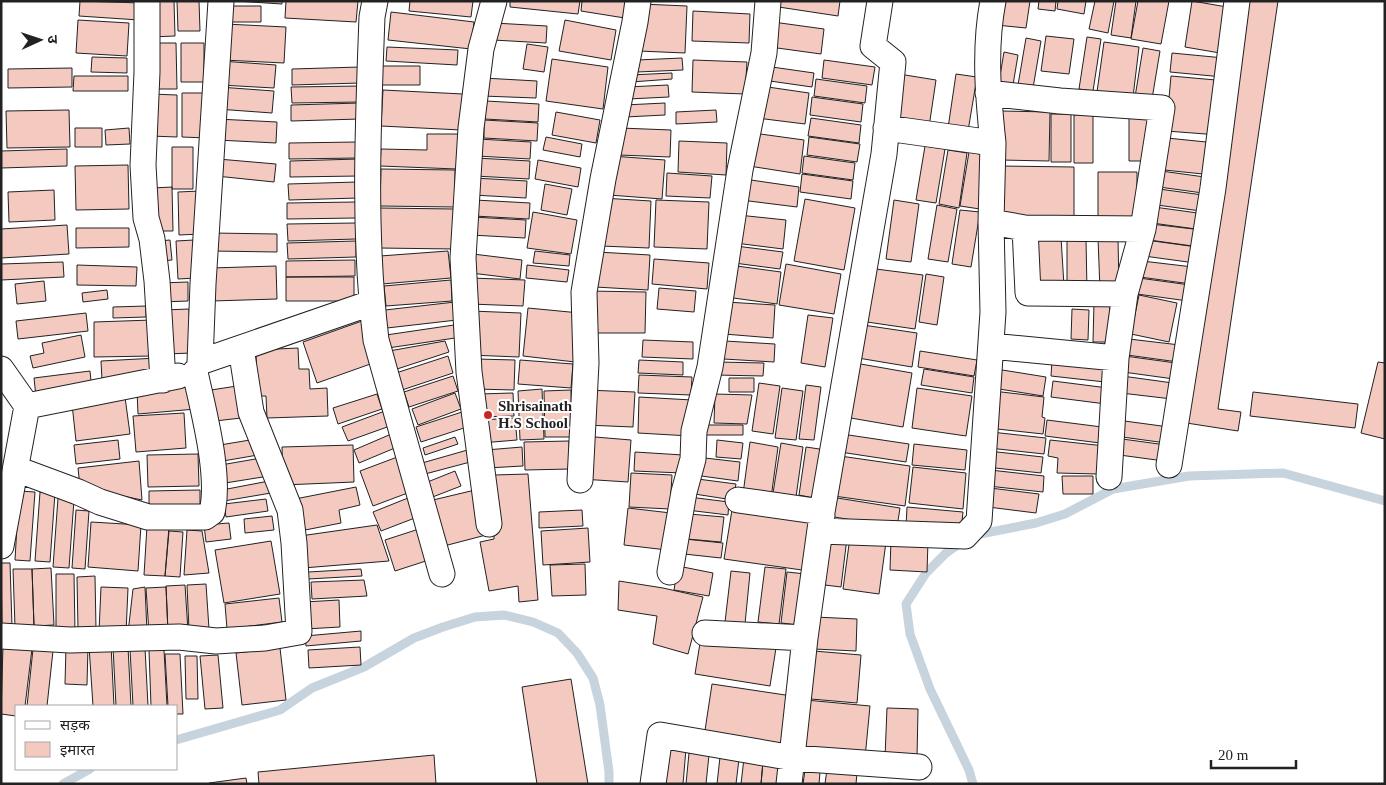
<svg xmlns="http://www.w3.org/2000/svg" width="1386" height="785" font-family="'Times New Roman','Noto Sans Devanagari',serif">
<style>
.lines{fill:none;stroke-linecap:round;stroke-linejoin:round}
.stream{stroke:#c7d3dd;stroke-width:9}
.building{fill:#f3c9c0;stroke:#222}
.street-casing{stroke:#222;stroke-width:27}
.street{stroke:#fff;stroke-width:25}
.poi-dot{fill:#c62828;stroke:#fff;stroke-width:2}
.labels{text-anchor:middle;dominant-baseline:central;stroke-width:4;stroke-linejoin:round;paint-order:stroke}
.poi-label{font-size:15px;font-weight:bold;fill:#222;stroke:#fff;text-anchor:start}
</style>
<rect width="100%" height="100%" fill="#fff"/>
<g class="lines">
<!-- stream -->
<path class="stream" d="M975,535l61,-12 29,-9 48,-25 76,-13 94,-3 102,28
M962,542l-16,11 -20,20 -20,31 4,30 20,55 39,81 4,14
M176,740l104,-30 32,-22 52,-21 50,-29 29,-11 32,-10 29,-2 29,7 25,11 19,20 16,25 7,27 9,67v12
M63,784l27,-15"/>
</g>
<!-- building -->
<path class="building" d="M80,1l61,2 -2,17 -60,-4z
M149,1h25l1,35 -25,1z
M177,1h22l1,30h-22z
M235,1h47v3z
M286,1h72l-2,21 -71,-4z
M410,1h63l-2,16 -62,-6z
M510,1h70l-2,13 -68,-7z
M582,1h53l-4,18 -50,-8z
M773,1h67l-2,15 -66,-10z
M998,1h32l-4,27 -30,-3z
M1039,1h17l-1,10 -17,-2z
M1058,1h28l-2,13 -27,-5z
M1095,1h19l-6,32 -19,-4z
M1116,1h20l-5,37 -20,-3z
M1138,1h31l-8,43 -30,-5z
M1192,1l35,6 -7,46 -35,-6z
M1242,1h36l-60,408 23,3 -3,19 -58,-9z
M641,4l46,2 -2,47 -46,-2z
M228,6h33v16h-33z
M693,11l57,3 -1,29 -57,-2z
M391,12l83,10 -3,27 -83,-9z
M78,20l51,3 -2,33 -51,-3z
M565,20l51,10 -5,30 -52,-9z
M773,22l51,7 -3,25 -51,-7z
M494,23l53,3 -1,17 -53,-3z
M225,24l61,3 -2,36 -61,-3z
M1046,36l28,3 -5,35 -28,-3z
M1087,37l14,2 -8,52 -14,-2z
M1026,38l15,3 -8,47 -15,-3z
M1104,42l35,5 -6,50 -36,-5z
M152,43h24l1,46h-25z
M181,43h23v39h-23z
M527,44l21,3 -4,25 -21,-3z
M387,47l71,3 -1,15 -71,-4z
M1143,48l17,3 -8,48 -17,-2z
M1004,52l14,3 -5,30 -14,-3z
M1172,53l52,5 -1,19 -53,-5z
M92,57l35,1v15l-36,-1z
M682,58l1,12 -46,2v-12z
M552,59l56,8 -5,42 -57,-8z
M693,60l54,2 -2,32 -53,-2z
M824,60l51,7 -3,18 -50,-7z
M221,61l55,4 -2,23 -54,-3z
M379,66h41v19h-41z
M765,66l49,7 -2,14 -49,-7z
M360,67v16l-68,2v-16z
M72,68v19l-64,1v-19z
M672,73v6l-41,3 -1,-7z
M899,74l37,6 -7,47 -36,-5z
M956,74l21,3 -9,54 -20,-3z
M74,76h54v15h-55z
M1171,76l56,5 -8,54 -53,-4z
M483,78l54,3 -1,17 -54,-2z
M816,79l51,7 -2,17 -51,-7z
M668,85l1,12 -41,2 -1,-12z
M360,86v16l-68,1 -1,-16z
M761,86l48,7 -4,31 -48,-6z
M219,87l55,4 -2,22 -55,-4z
M383,90l80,4 -2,36 -80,-4z
M182,93h25v45l-25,-1z
M151,94l26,1v42l-27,-1z
M812,97l51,7 -2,18 -51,-7z
M486,101l53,3 -1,18 -53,-3z
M360,103v16l-69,2v-16z
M665,103v12l-40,2 -1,-12z
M69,110l1,37 -63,1 -1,-37z
M716,110l1,12 -41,2v-12z
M1001,111l49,1 -1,49 -49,-1z
M556,112l44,8 -4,23 -44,-8z
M1129,113h20v48h-20z
M1051,114h20v48h-20z
M1093,114v49h-19v-48z
M811,118l50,7 -2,18 -51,-7z
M217,119l60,3 -1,21 -59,-3z
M484,120l54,3 -1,18 -53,-3z
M75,128h27v19h-27z
M129,128l1,16 -24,1 -1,-15z
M620,128l51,2 -1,27 -51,-2z
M753,133l51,7 -4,34 -51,-8z
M427,134h34l-4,35 -77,-3 1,-17 46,1z
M546,137l36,7 -2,13 -37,-7z
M809,137l51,7 -3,18 -50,-7z
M1167,138l49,5 -3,32 -49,-5z
M478,139l53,3 -1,17 -53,-3z
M679,141l48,2 -1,32 -48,-3z
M357,142l1,16 -69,1v-16z
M925,146l20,3 -9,54 -20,-3z
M172,147h21v42h-21z
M67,149v17l-66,2v-17z
M948,150l19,3 -8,55 -20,-4z
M969,152l20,4 -9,53 -20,-3z
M612,156l53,4 -3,39 -53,-4z
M804,156l51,7 -2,17 -51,-7z
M476,158l54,3 -1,18 -54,-3z
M218,159l58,5 -2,18 -58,-6z
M358,159l1,17 -69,1v-16z
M538,160l43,8 -3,19 -43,-8z
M128,165l1,44 -53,1 -1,-44z
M1000,166l74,1v50h-74z
M381,169l74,1v37l-75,-1z
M1161,171l51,7 -2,16 -51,-7z
M1098,172h39v47l-39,1z
M667,173l45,3 -2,22 -44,-2z
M802,174l51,7 -2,18 -51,-7z
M474,178l53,3 -1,17 -53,-3z
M744,179l55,8 -2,20 -56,-7z
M357,182l1,16 -69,2 -1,-16z
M545,184l27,5 -5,26 -26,-5z
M172,187l1,44h-20v-43z
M1159,189l51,7 -2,16 -51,-7z
M54,190l1,30 -46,2 -1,-30z
M200,191l1,43 -22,1 -1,-43z
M602,198l49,3 -2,47 -48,-2z
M805,199l50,9 -11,62 -50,-9z
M475,200l55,3 -1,16 -55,-3z
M656,200l53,2 -2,47 -53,-2z
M894,200l25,4 -8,58 -25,-3z
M356,202v16l-69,1v-16z
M937,205l20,4 -9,53 -20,-3z
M1154,207l51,7 -2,16 -51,-7z
M380,208l75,1v40l-76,-1z
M960,210l20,2 -9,55 -19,-3z
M533,212l44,8 -6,34 -44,-6z
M738,215l48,5 -3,29 -48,-6z
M472,217l54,3 -1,18 -54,-3z
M356,223v16l-68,2 -1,-17z
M1151,224l51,6 -2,17 -51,-7z
M67,225l2,29 -68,4v-29z
M76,228h53v19l-53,1z
M213,233l64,1v18l-64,-1z
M1061,237l3,49 -29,2 -3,-49z
M1118,237l1,53h-19l-2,-52z
M1067,239h19l1,52h-20z
M170,240l2,20 -12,1 -1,-20z
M194,240l2,38 -18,1 -2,-38z
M1146,240l51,7 -2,16 -51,-7z
M356,241v16l-68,2 -1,-16z
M736,246l47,6 -3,17 -46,-6z
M448,251l3,27 -69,6 -2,-28z
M535,251l35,4 -1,11 -36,-3z
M597,252l53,3 -2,35 -53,-3z
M473,254l49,6 -2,19 -49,-6z
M654,259l55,4 -2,26 -55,-5z
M355,260v16l-69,1v-16z
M1142,261l51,6 -2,17 -51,-7z
M63,262l1,15 -63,3v-16z
M786,264l55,10 -7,40 -55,-9z
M77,265l60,2 -1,19 -59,-1z
M527,265l42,5 -2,12 -41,-4z
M729,265l52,7 -4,32 -51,-7z
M276,266l1,33 -65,2 -1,-33z
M868,268l55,7 -8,54 -55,-8z
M926,274l18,3 -7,48 -18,-3z
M286,277h68v24h-68z
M471,278l54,2 -2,26 -53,-2z
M1139,278l51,7 -2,16 -51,-7z
M451,280l1,21 -66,5 -2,-20z
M44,281l2,20 -29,3 -2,-20z
M188,282v19l-27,1 -1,-19z
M659,288l37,3 -2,21 -37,-3z
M107,290l1,9 -25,3 -1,-9z
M589,291l57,1 -1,41h-56z
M1139,295l38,8 -8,39 -38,-8z
M455,302l2,18 -70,8 -2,-18z
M726,302l49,3 -2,33 -49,-4z
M1094,302l16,1 -2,39h-15z
M146,306v11l-33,1v-11z
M528,308l52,5 -5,49 -52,-6z
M189,309l2,44 -25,1 -2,-44z
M1072,309l17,1 -1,30 -17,-1z
M471,311l50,2 -2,44 -50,-2z
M86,313l2,18 -70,8 -2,-18z
M808,315l25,3 -8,49 -24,-4z
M152,320l1,36 -59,1v-35z
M362,321l14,41 -59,21 -14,-41z
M454,325l1,13 -67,10 -2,-13z
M863,325l54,8 -5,34 -54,-9z
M81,335l4,22 -52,11 -3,-12 14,-3 -2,-10z
M1129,339l51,6 -2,17 -51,-7z
M643,340l50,2v17l-51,-2z
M445,341l4,11 -55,18 -5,-19z
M725,341l50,3 -1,18 -50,-3z
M298,348l1,21h10l1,20 17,-1 1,28 -61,2 -1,-22h-9l-1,-46z
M920,351l57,9 -3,16 -56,-9z
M448,356l5,17 -51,17 -6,-17z
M1125,356l51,7 -2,16 -51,-7z
M157,358l1,19 -56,3 -1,-19z
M476,359l39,1 -1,30 -39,-1z
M520,360l53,4 -2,24 -53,-4z
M639,360l44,2v13l-45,-2z
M1052,360l55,6 -2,16 -54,-6z
M717,362l47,1 -1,13 -47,-1z
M1378,362l7,1v76l-24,-6z
M855,363l57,10 -9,54 -58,-10z
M924,369l50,8 -2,16 -51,-8z
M996,369l50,8 -3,19 -50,-8z
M90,371l2,20 -56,6 -2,-19z
M639,375l53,2 -1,18 -53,-2z
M453,376l5,15 -49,16 -5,-15z
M1122,376l51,7 -1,16 -51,-6z
M729,378h25v14h-25z
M1053,381l55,7 -2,16 -55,-7z
M759,383l21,3 -7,48 -21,-3z
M806,385l15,2 -7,53 -15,-1z
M194,386l2,23 -58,5 -1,-23z
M237,386l4,32 -26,3 -4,-31z
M782,388l21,3 -7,49 -21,-2z
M917,388l55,8 -6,40 -54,-8z
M542,389l2,50 -24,1 -2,-49z
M571,390l1,47h-27l-1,-46z
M586,390l49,2 -2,35 -48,-2z
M993,391l51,6 -2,20 3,1 -2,16 -55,-6z
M1253,392l105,12 -3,24 -105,-12z
M455,393l6,16 -43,16 -6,-16z
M513,393l1,23 -34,1 -1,-23z
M377,394l5,15 -44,15 -5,-16z
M715,394l37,1 -5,29 -33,-1z
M125,397l5,37 -54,7 -4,-37z
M639,397l53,3 -2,36 -52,-3z
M385,411l5,15 -42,15 -6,-14z
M462,412l5,15 -46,15 -5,-15z
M184,413l2,35 -50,4 -3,-36z
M515,418l2,22 -36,3 -1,-23z
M1047,420l55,7 -2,16 -55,-7z
M1117,420l52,7 -3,16 -51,-7z
M700,425h43v10h-43z
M396,432l6,13 -43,18 -5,-13z
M991,432l55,6 -2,16 -55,-6z
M842,434l67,10 -3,18 -66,-10z
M583,436l48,4 -3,42 -47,-3z
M455,437l3,7 -33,11 -2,-7z
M1115,438l51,7 -2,16 -52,-7z
M256,439l2,16 -35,6 -3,-16z
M118,440l2,19 -44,5 -2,-19z
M717,440l26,3 -2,16 -25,-2z
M1050,440l55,6 -7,28 -41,-1 1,-15 -10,-2z
M569,441l1,28 -45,1 -1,-28z
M750,442l28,5 -7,51 -28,-4z
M781,443l22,4 -7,50 -23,-4z
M914,444l53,6 -2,20 -53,-5z
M353,445l1,37 -71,3 -1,-38z
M522,447l1,19 -36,2 -1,-18z
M806,447l20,3 -7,49 -20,-4z
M471,449l3,12 -49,13 -3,-11z
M988,451l55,6 -2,16 -55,-6z
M635,452l48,3 -1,18 -48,-2z
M198,454l1,32 -51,1 -1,-32z
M400,456l13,35 -40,15 -13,-35z
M840,456l70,10 -5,40 -71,-10z
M267,457l2,19 -50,8 -4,-18z
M696,457l44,5 -2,19 -44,-6z
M139,461l3,39 -62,-13 -2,-19z
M913,467l53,6 -3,36 -54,-6z
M990,470l54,6 -1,16 -55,-6z
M455,471l6,15 -31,12 -5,-15z
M631,473l41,2 -2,34 -41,-2z
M528,474l10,126 -19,2 -1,-16 -29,5 -9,-49 14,-3v-64z
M1062,476h31v18h-30z
M690,478l46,6 -3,16 -45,-7z
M269,481l2,12 -47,8 -2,-11z
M356,487l4,18 -21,5 2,13 -36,7 -2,-13 -8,-18z
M990,488l49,6 -3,19 -48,-6z
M200,490v20l-51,1v-20z
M475,490l11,45 -42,11 -11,-46z
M19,491l16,1 -5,69 -15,-1z
M40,492l15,1 -5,69 -15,-1z
M413,496l7,20 -39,15 -8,-19z
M689,497l40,5 -1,13 -41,-5z
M831,497l69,11 -3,19 -69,-11z
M58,498l16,2 -5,68 -16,-1z
M266,499l2,12 -42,6 -2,-13z
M907,507l56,5 -2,19 -55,-4z
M628,508l43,5 -4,37 -43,-5z
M76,510l13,1 -4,58 -13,-1z
M582,510l1,16 -44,2v-16z
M732,510l77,11 -7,49 -78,-11z
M689,514l35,3 -3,25 -34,-3z
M272,516l2,14 -29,3 -1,-14z
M91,522l50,3 -3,46 -50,-4z
M229,523l2,16 -25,3 -2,-17z
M377,525l12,36 -86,7 -3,-32z
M147,526l22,1 -4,49 -21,-1z
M422,528l10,31 -37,12 -10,-31z
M588,528l2,34 -47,3 -2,-34z
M187,530l15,1 7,42 -25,2z
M169,531l14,1 -3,45 -15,-1z
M824,535l23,3 -6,49 -24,-3z
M850,537l36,5 -7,52 -36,-5z
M685,539l38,4 -2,15 -37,-4z
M891,539l37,2 -1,31 -37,-2z
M271,541l9,53 -56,9 -9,-53z
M1,563h9l2,63h-10z
M585,564l1,31 -34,1 -2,-31z
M678,566l35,7 -4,23 -35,-6z
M765,567l21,2 -7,55 -21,-2z
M51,568l3,57 -20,1 -2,-57z
M13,569h19l2,57 -19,1z
M361,569l1,7 -54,3v-7z
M731,571l19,2 -5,51 -20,-2z
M787,572l19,2 -7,51 -18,-2z
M56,574h18l1,58h-19z
M95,576l1,53h-18l-1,-52z
M364,580l3,16 -55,3 -1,-17z
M619,581l44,7 40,9 -15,57 -35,-10 4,-28 -39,-6z
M206,584l3,45 -20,1 -2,-45z
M185,585l3,46 -20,1 -2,-46z
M101,587l27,1 -2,45 -27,-1z
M145,587l2,45 -19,1 5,-44z
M166,587l2,45 -19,1 -3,-45z
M279,598l3,24 -55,7 -2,-25z
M339,600l1,27 -35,2 -1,-27z
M815,617l42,2 -1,32 -42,-2z
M361,631v10l-55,5 -1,-10z
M701,637l75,11 -6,38 -75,-12z
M3,645l29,4 -7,57h-9v10l-15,-2z
M111,645l3,61h-21l-4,-60z
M66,646h22l-1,39 -22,-1z
M113,647h15l3,59h-15z
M360,647l1,18 -52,3 -1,-18z
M145,648l3,58h-15l-3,-57z
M280,648l6,52 -44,5 -6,-52z
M33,649l20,2 -6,55h-20z
M149,650h15l3,56h-16z
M814,651l47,4 -4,48 -46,-4z
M165,654h15l3,60h-7v-8h-8z
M218,655l5,53 -18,1 -5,-53z
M185,656h12l1,43h-12z
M571,679l17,105h-51l-15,-97z
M712,684l80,12 -8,52 -80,-11z
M806,700l64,6 -5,52 -64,-6z
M887,708l31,1 -1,49 -32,-1z
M667,746l19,3 -3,35h-20z
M689,753l20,2 -3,29h-20z
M434,755l2,29h-177l-1,-12z
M720,757l19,2 -3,25h-19z
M744,758l19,3 -2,23h-20z
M763,762l20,2 -2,20h-20z
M827,769l30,4 -1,11h-31z
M805,770l15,2 -1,12h-16z
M246,778l1,6h-38v-1z"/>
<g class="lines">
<!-- street casing -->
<g class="street-casing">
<path id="street" d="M147,1v71l-4,93 3,53 6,21 5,42 6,99
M221,1l-18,283 -3,78 171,-59
M375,1l-3,16c-4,108 -9,216 4,323l66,234
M988,93l72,8 102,7 -19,121 -18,65 -9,64 -7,119
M886,128l107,15c-5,-47 -9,-95 0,-142
M993,143l-2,79 34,6 118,1
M1025,228l3,65 97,1
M991,346l125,12
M1,369l26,37
M1169,465l44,-277 24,-187
M16,469l62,23 22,10 48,15h57l7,-5c9,-37 -9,-102 -17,-140
M580,480l6,-117 -2,-71 19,-113 32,-157 3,-21
M738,500l84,12 62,-358 9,-92 -20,-16 7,-45
M489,524l-20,-152 -6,-114 8,-130 10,-79 13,-48
M820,531l145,5 14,-15 14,-209 -2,-90
M1,546l26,-140 151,-30
M670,572l14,-80 9,-33 1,-28 16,-64 30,-197 24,-117 4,-52
M705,633l100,5 17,-123
M1,636l69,4 109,-3 37,4 49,-3 34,-6 -5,-89 -4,-33 -39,-98 -10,-64
M653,784l7,-49 133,23 126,9
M789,784l16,-146"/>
</g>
<!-- street -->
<use href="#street" class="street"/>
</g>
<!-- markers -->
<circle class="poi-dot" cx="488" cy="415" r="5"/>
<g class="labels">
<!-- poi labels -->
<g class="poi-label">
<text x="498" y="406">Shrisainath<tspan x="498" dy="17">H.S School</tspan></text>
</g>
</g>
<!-- border -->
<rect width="1386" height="785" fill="none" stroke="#222222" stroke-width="5"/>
<!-- legend -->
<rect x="15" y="705" width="162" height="65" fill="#ffffff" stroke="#a7a7a7"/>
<rect x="25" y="721" width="25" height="8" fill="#ffffff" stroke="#a7a7a7"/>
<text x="60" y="730" font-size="15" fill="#222222">सड़क</text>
<rect x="25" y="742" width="25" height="15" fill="#f3c9c0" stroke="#a7a7a7"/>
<text x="60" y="755" font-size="15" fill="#222222">इमारत</text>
<!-- north arrow -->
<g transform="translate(40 40) rotate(87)" stroke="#ffffff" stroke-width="4" paint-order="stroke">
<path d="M0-4L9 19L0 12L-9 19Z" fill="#222222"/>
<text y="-8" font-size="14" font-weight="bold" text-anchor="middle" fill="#222222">उ</text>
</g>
<!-- scale -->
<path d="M1211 760v8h85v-8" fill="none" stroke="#222222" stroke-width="2.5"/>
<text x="1218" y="760" font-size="15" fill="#222222" stroke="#ffffff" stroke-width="4" paint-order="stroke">20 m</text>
</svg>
